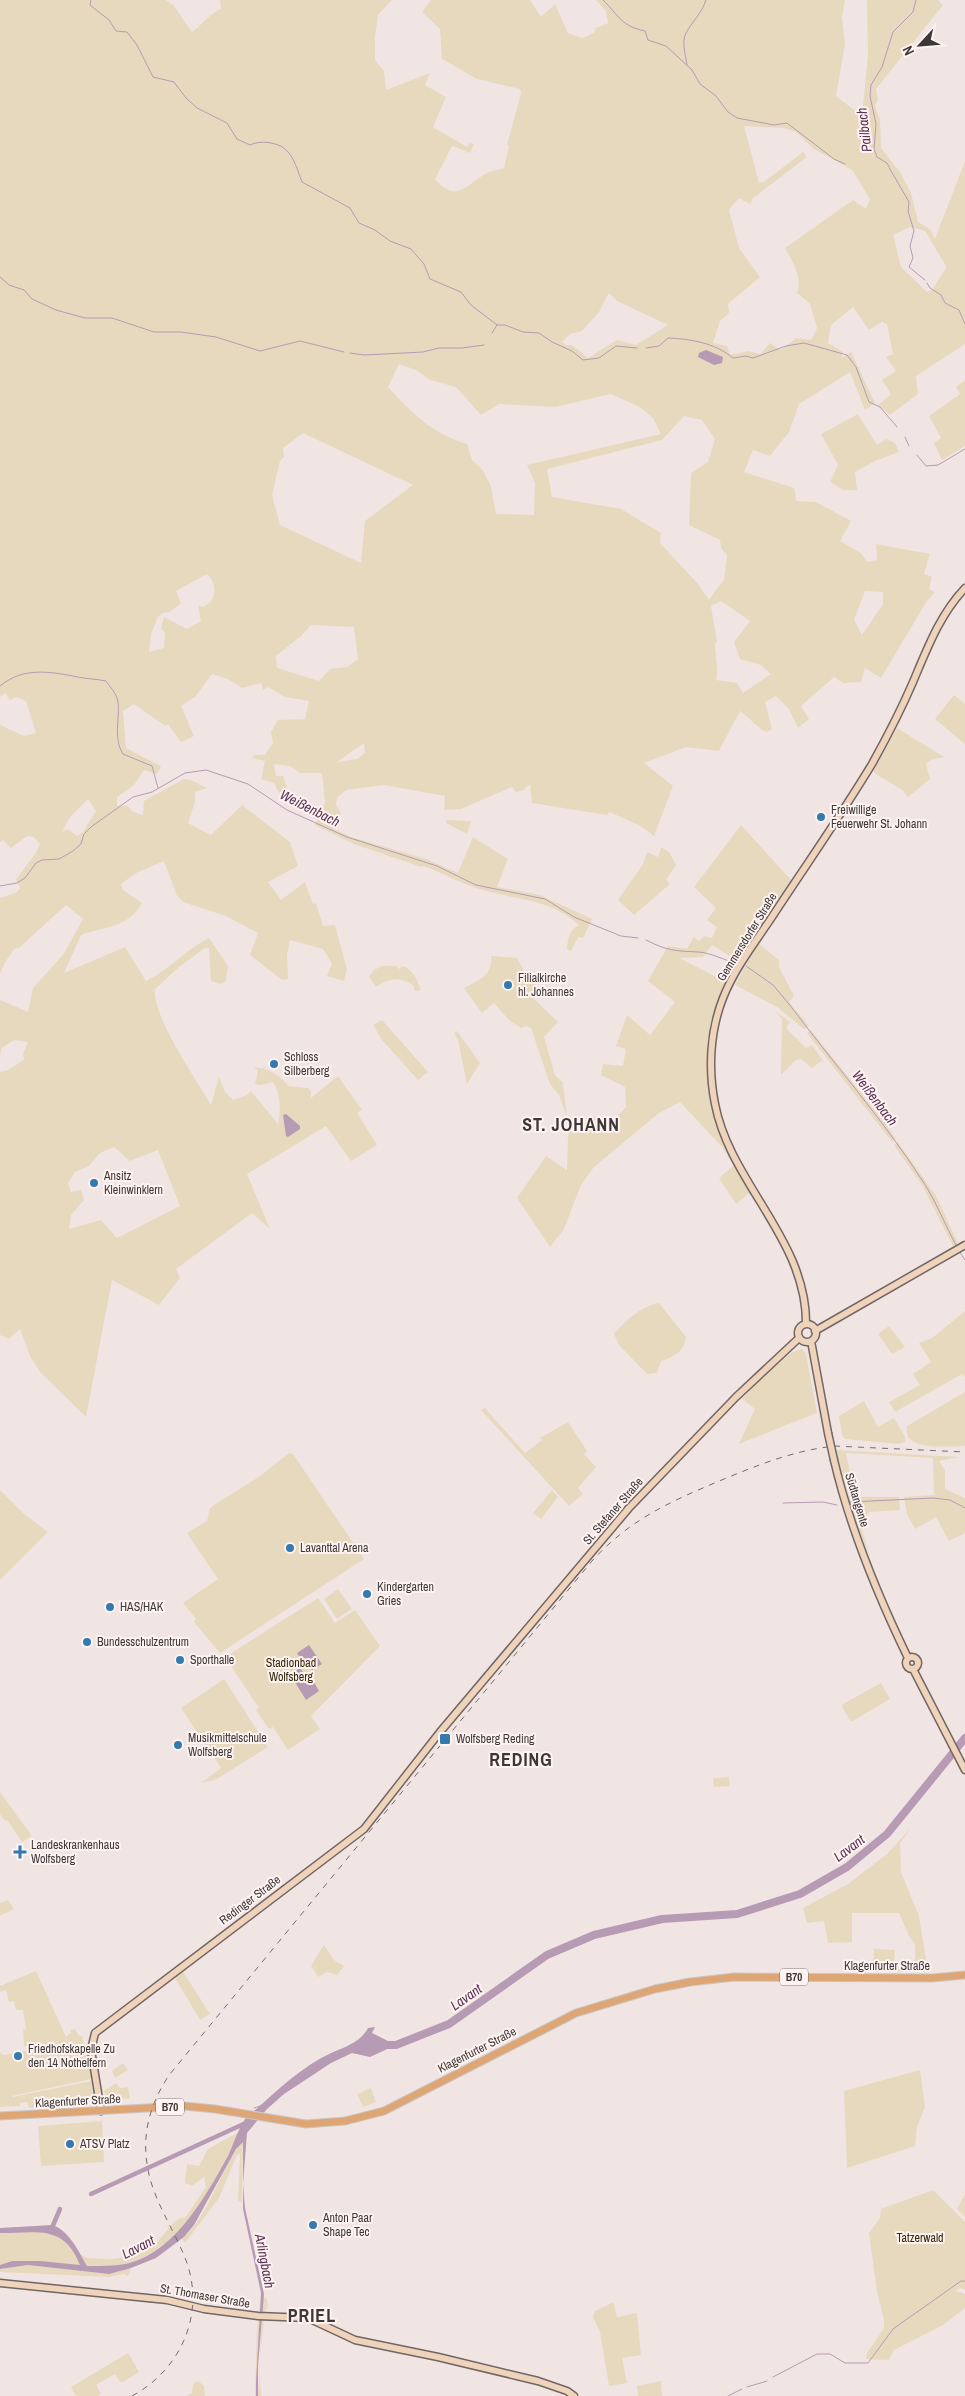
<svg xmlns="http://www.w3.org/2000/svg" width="965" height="2396" font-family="'Archivo Narrow',sans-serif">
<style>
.green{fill:#e7d9be;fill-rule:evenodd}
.water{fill:#b79ab4}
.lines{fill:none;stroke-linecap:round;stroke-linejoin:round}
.stream{stroke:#b79ab4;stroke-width:1}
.canal{stroke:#b79ab4;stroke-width:4.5}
.river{stroke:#b79ab4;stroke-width:8}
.secondary-casing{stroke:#706665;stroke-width:9}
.primary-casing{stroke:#c9c7c7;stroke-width:9}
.secondary{stroke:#efd3ba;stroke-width:6}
.primary{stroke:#dfa675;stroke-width:7}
.rail{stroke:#736c6c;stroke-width:1;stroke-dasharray:6 6;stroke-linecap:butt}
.secondary-bridge-casing{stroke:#706665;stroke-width:9;stroke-linecap:butt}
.secondary-bridge{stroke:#efd3ba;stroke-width:6}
.poi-dot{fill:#347aaf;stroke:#fef3f1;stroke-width:2}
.labels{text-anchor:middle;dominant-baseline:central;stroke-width:4;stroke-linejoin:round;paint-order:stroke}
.shield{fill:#fef3f1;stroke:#777070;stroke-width:1}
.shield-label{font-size:11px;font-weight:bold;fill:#3d3838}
.poi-label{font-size:12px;fill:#3d3838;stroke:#fef3f1;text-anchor:start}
.street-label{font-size:12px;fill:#3d3838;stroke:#fef3f1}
.park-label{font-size:12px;fill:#34270a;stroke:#fef3f1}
.water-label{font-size:14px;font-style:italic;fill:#5a3357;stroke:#fef3f1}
.district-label{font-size:18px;font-weight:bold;letter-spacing:1px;fill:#3d3838;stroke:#fef3f1}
</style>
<rect width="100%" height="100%" fill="#f1e5e4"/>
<!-- green -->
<path class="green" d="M0,0h166l8,6 18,26c11,-8 18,-19 29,-23l-1,-9h172l-14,15 -3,22v23l9,11 2,19 44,-17 -5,12 21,12 -13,30 34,20 3,-4 4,1 -4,9 -18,-7 -17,33c21,24 29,8 50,-5 5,-3 13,-4 19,-6l5,-23h-2l14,-52 -1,-4 -43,-10 -35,-20 -2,-30 -18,-17 9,-12h99l11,17 14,-13 13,29 14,5 12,-5 2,-5 12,-5 -2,-12 -10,-11h249l-3,17 3,27 -9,52 26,20 6,-62 -1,-54h71l5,5 -67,84 2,11 -3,6 5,14 1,28 19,24 11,21 7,29 12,7 5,10 30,-78v183l-49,32 2,18 -28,21 -12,-10 13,-11 -9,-14 14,-9 -10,-14 7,-3 -6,-30 -5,-2 -13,8 -16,-23 -22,18 -3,18 15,9 -2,6 10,-6 24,51 -10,7 -15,-38 -51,32 -10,28 -19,24 -17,-6 -9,22 47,15 4,2 1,12 20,1 35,19 -11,20 21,12 6,9 10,-2 -1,-16 54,10 -6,20 8,3 -3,12 6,3 -8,9 -46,77 -16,-10 -4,14 -18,1 -9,-6 -33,29 8,13 -11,9 -9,-19 -13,-13 -11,6 7,27 -5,3c-7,-1 -19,-16 -27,-21l-21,40 -33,-4 -42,16 29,23 -19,50 -15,-11 -30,-13 -2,3 -75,-12 -2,-18 -5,2 -1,3 -8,2 -4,-5 -51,22 -17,1 1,-14 -61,-11 -38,5 -9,8 -1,7 5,8 -7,16 17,8 75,22 32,14 15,-36 35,22 -11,28 43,8 52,24 -9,19 -5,-1 -7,14 -4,-2c1,-12 2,-18 12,-24 -29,-27 -66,-25 -103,-37 -18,-6 -35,-16 -53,-22l-2,1 -67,-23 -39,-19 10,-22 -3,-30h-22l-10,-7 -16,-2 2,12h7l4,12 -8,5 -5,-10 -13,-4 4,-18 -13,-3 2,-3h11l8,-12 -2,-11 7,-12 27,-1 4,-18 -24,-4 -17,-10 -5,3 -2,-7 -19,5 -14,-9 -16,-5 -17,23 -14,9 13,30 -13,6 -13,-18 -3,2 -31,-22 -11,7 3,37 35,18 -4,8 -13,-4 -10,15 -17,12v9h11l5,6 10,3 1,-14 40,-22 7,1 16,8 -12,4v10l-7,21 23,12 31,-30 48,37 8,24 -30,16 13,18 24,-18 8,22 3,-1 7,23 12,-1 12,44 -3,12 -17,-5 5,-12 -9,-15 -33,-9 -3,15 1,24 -6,1 -32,-25 8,-22 -32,-17 -43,-14 -6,-6 -13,-35 -28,12 -15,11 2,6 19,13c-12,24 -39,24 -61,32l-17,38 61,-26 21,34c23,-11 39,-31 63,-43l19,28 -2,15 -5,3 -10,-3 -2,-33h-4l-26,19 -24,22c-3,27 41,90 56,116l8,-28 6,15 8,8 14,-5 4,-4 27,33c3,-16 3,-28 -5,-42l-12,3 -6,-1 3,-13 -4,-4c13,1 27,8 34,19l20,2 3,4v6l27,-22 24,34 -5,3 20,32 -26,16 -25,-35 -79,48 23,55 -18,-16 -76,56 4,9 -21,27 -47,-25 -26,137 -46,-45 -10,-16 -10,-27 -11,10 -9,-4v-263l8,-2 16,-10 -1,-6 5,-12 -14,-2 -12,8 -2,7v-55l28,12 5,-24 30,-33 20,-36 -17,-14 -47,43h-4l-11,16 -4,10v-76l16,-5 4,-5 -4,-9 20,-26 4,-9 -6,-7 -7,-1 -16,12 -8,-8 -3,2v-117l24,11 12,-3 -10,-32 -10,-4 -6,3 -5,-7 -5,4zM744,126l40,2 12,4 18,17 38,21 18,29 -4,10 -13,-9 -68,48c7,14 18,29 12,45l13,11 7,24 -6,12 -15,-2 -15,12 -11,-7 -10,11 -12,-3 -18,4 -3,-9 -14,-3 7,-22 9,-8 -1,-9 32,-27 -21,-29 -10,-38 10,-12 11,6 3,-6 54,-41 -4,-5 -39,30 -5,1zM910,227l15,4 21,35v2l-14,22 -5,2 -26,-25 -8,-32zM609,293l8,8 51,24 -32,20 -19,-5 -29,18 -16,-13h-6l-4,-3 8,-8 12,-3 17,-19zM399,364l17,6 14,10 26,7 25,28 18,-11 56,3 56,-13 29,13 13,11 8,16 -134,31 8,18 -1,32 -38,-1 -5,-28 -9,-17 -10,-9 -5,-16c-36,-11 -55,-31 -79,-57zM684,416l18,4 13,19 -7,23 -17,11 -2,52 31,15 1,8 6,7 -3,24 -15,21 -11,-16 -38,-41 1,-10 -40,-24 -69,-12 -5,-28 115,-29zM303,433l110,52 -48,36 -4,42 -81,-38 -8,-30 8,-34 4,-4 -1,-9zM207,574c11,11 10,26 -4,33l-5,-2 3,16 -14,8 -23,-12 -3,12 4,4 -1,15 -15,4 2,-18 7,-17 5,-4 7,-1 11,-9 -5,-12zM865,591l18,1v12l-21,31 -8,-15zM721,601l29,20 -16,21 6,17 21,6 10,9 -28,19 -6,-10 -21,-3c3,-7 -1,-28 -1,-37l2,-1 -6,-36zM311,625l43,2 4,32 -11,8 -17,2 -11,12 -42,-13 -1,-12 25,-20zM364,743l1,10 -8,6 -20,3zM88,799l8,12 -13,21 -6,4 -9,-7 -6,3 8,-15zM114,1147l16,14 28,-11 22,56 -63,32 -16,-18 -32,9 2,-14 13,-15 -3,-10 -10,2 -3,-9 7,-11 14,-6 11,-13z
M965,380v66l-23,14 -8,-17 7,-5 -12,-22 31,-22 -4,-7z
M858,414l19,31 9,-6 9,4 4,9 -24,9 -20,11 2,18h-14l-13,-8 8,-17 -17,-31z
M954,695l11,9v40l-30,-25z
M897,728l47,29 -13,3 -5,4 4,15 -22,18 -6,-7 -29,-18z
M447,820l24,1 -4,13 -21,-11z
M741,825l51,56 -53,81 -27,-17 -9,12 -24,1 49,25 -19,83 1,33 12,40 30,55h-4l-12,10 -17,-26 15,-13 -12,-18 -42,-45 -21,11 -65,54 -13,18 -17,44 -14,18 -33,-49 29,-42 21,14 1,-36c11,-8 15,-7 26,-18l12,12 20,-21 -1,-20 -24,-12 2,-11 20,2 3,-17 -10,-3 11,-31 23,20 25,-33 -27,-21 20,-35 19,3 7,-12 5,4 5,-5 8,2 5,-11 -10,-7 9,-12 -22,-21z
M661,847l8,5 7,13 -10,15 4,4 -36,31 -16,-15 25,-36 4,-12 11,5z
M758,943l21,17v7l15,29 -5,6 20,24 -5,3 -27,-22 -42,-22z
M491,956l26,2 12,22 13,10 -8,9 24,23 -14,15 11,38 8,8 4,34 -8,-22 -9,-11 -19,-56 -5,-2 -5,2 -12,-8 -15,-17 -12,10 -18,-25c15,-8 29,-13 27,-32z
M382,966h15l2,3 4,-3c9,3 15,15 18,24l-6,1 -2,-6c-12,-9 -26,-7 -37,2l-7,-10 5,-7z
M774,1010l16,12 -4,6 20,20 6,-3 12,17 -3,-1 -9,7 -11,-9 -5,1 -15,15 1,-56z
M382,1020l46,52 -10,8 -36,-40 -9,-15z
M811,1030l76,96 9,13 -4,3 -85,-109z
M457,1031l23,32 -13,21 -9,-44 -4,-7z
M898,1142l38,54 22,47 -5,3 -31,-61 -26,-37 -2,-3z
M659,1303l27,34c-2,15 -12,20 -25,24l-4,12 -10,1 -28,-29 -5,-11c12,-14 27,-28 45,-31z
M965,1311v66l-3,-3 -67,38 -6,-10 31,-17 -7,-11 18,-12 -12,-19 13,-5z
M889,1326l16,21 -13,7 -14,-20z
M802,1349l4,5 11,59 -78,31 16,-35 -13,-10c13,-13 43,-48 60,-50z
M965,1392v54c-15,0 -64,6 -58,-20z
M864,1401l14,26 16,-9 11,19v5l-6,2 -54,-5 -3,-4 -3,-19z
M485,1408l40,45 17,-13 -2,-2 28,-16 19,29 -3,3 12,13 -18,21 5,6 -14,12 -88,-96z
M836,1450l123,7 -20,4 6,9v19l20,9v35l-16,8 -13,-24 -21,12 -8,-15 -3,-17 30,-2 -1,-37 -87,-5 9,44h44l1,13 -31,2 -8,15 9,29 -14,-32z
M289,1453l4,1 71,105 -144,94 -26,-31 2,-3 -13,-16 35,-24 -31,-46 20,-12 3,-13 4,-3 45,-28z
M0,1490l23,23 25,19 -48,48z
M552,1490l6,7 -17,22 -8,-6z
M338,1589l14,20 -15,10 -13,-20z
M318,1598l17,25 20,-13 25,36 -69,70 9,13 -32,21 -15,-23 -4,2 -13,-19 3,-2 -34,-51z
M224,1679l44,68 -53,33 -14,3 20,-15 -40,-60z
M881,1683l9,16 -39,23 -9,-15 1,-3z
M729,1777l1,9 -16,1 -1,-9z
M0,1792l32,44 -10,6 -15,-22 -2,1 -5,-7z
M912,1827l-12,16 1,29 18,44 9,56h-31l1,-6 17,-6v-16l-6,-8 -10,-23h-47v29l-24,1 -4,-22 -17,2 -4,-15 45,-24 39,-30z
M8,1900l6,9 -14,7v-13z
M324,1945l10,15 10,6 -7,9 -10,-3 -9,5 -7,-11z
M874,1949l21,1 -2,22h-20z
M182,1970l28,44 -10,6 -26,-44z
M36,1971l30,66 5,-4 -1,-3 5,-1 4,7h3l11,41 -2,2 -79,17v1l80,-16 1,13 -4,9 -60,5 -2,-6 -7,1v3l-20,1v-55l3,3 33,-6v-2l-4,2 -8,-3 -1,-17h3l-3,-19h-7l-2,-9 -5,1 -3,-12 -6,2v-6z
M123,2063l5,7 -13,8 -3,-7z
M920,2070l5,37 -8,20 -2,19 -68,22 -3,-77z
M116,2083l4,5 8,-1 2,12 -16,-1 -6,3 -4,-10z
M371,2088l5,14 -13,5 -6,-13z
M102,2121l2,41 -63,4 -3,-40z
M239,2132c-2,12 -13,26 -19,38 -19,36 -51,85 -95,94 -12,2 -26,2 -38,2l-7,-12 7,4 25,1 21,-3 24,-14 18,-21 6,-3h4l21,-31 -2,-10 -12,9 -7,-3 2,-19 12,2 9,-17z
M243,2141l-1,62 -4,-3 2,-46 -3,1 -18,43 -34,45 -3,-4c29,-25 36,-69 61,-98z
M933,2190l32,32v67l-6,-1 -3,3 9,3v14l-22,17 -49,25 -5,10 -23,-1 1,-6 17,-25v-8l-7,-28 -8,-59 11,-15 1,-9z
M965,2194v23l-8,-8z
M0,2233c39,0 64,-10 81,33l-69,-5 -12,4z
M28,2265l81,9 22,-6 -3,8 -4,-2 -15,3 -109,-5v-3z
M261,2293l-5,103h-1l2,-67z
M263,2297l4,2 1,8 -3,4 -6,56 2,29h-3z
M613,2302l4,15 20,-4 4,42 -19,3 5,25 -18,3 -9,-54 -7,-15 2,-6z
M128,2353l11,19 -18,11 -6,-9 -19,11 5,9 -3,2h-22l-5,-9z
M198,2381l6,5 1,10h-19l6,-3 1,-9z
M661,2381l1,15h-24l-1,-10z"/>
<!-- water -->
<path class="water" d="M706,350l17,7 -1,6 -8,2 -16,-8 1,-4z
M286,1114l14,12v3l-12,8 -2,-1 -3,-21z
M309,1645l13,19 -10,6 -8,-12 -3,2 -4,-7z
M300,1668l11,16 3,-2 5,9 -13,9 -16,-26z
M375,2027l-3,6 24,12 -26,12 -18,-4 -21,10 -47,31 -17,15 -20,24 -4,51 2,24 19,86 -6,72v30h-2v-14l5,-89 -18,-84v-67l-7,7 -42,76 -10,12 -28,21 -25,10 -22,6 -81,-9 -28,4v-4l12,-4h28l40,4c-16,-41 -42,-32 -80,-32v-5l52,-3c17,5 27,27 35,41 13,0 26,0 38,-2 50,-10 82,-70 104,-110 4,-9 12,-32 18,-37 27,-23 52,-49 84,-64 14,-6 30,-11 37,-25z"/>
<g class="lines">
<!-- stream -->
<path class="stream" d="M91,0l-1,5 19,15 7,11 11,1 10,13 16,32 21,5 12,16 11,10 30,15 10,16 13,6c10,-5 27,-3 35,4 9,7 13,23 17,33l48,26 9,15 16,7 15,11 21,8 13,15 6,15 31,13 10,13 26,20h8l18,7 16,1 13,9 20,9 11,9 16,-2 17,-12 21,2
M603,0c16,16 18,26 42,31l3,9 18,6 26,24 8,14 16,12 12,16 9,6 37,7 13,-2 47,36 11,5
M916,0l-3,12 -20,20 -11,35 -11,18 -1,11 6,28 -2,25 3,8 10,6 3,6 19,33 -1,9 6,20 -4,15 3,12 -4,9 16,13
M687,65c-1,-9 -6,-23 -1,-32 6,-11 16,-20 20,-33
M0,277l9,8 15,5 8,9 24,11 29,8h27l42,14h27l35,5 44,14 40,-10 44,11
M927,283l3,5 11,7 4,8 14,7 6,14
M492,333l5,-8
M646,348l13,-2 9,-8c23,1 47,5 65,20l13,-2 7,2 33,-12 18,-3 43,12 9,12 13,35 11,5 17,20
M350,353l14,2 59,-3 16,-4h23l22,-3
M905,437l4,9
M917,455l9,11 12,-1 27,-16
M0,686c24,-20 51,-14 78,-9 9,2 19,2 28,4 4,6 11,13 12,21 2,17 -5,36 5,52l29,12 6,22
M0,886l17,-3 8,-5 11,-15 6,-3 17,-1 14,-8 8,-7 3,-10 7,-7 42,-30 19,-5 33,-19 21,-3 42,14 39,26 60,27 90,29 39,19 69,14 29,18 47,19 17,2
M646,940c21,11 30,11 53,12 12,1 26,8 38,12
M746,966l27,19 16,19c44,59 93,114 133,176 14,21 23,45 35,67
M959,1251l6,9
M850,1502l83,-4 17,2 15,8
M783,1503l40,-1 14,3
M254,2108l6,-2
M773,2377l44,-23h13l15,9h23l25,-34 68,-48h4
M747,2387l20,-6
M728,2396l14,-7"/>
<!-- canal -->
<path class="canal" d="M91,2194l157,-72
M51,2230l9,-21"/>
<!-- river -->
<path class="river" d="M386,2045h10l53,-21 98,-69 47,-20 68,-16 75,-5 63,-20 47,-27 40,-33 78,-96"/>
<!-- secondary casing -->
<g class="secondary-casing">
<path id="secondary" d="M806,1324c1,-84 -76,-141 -91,-220 -7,-35 -5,-73 8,-106 11,-28 30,-53 47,-78 34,-52 70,-103 102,-156 15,-27 29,-54 41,-82 14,-33 27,-68 52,-94
M798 1333a9 9 0 1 1 18 0a9 9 0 1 1-18 0Z
M815,1331l150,-86
M811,1341l17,92
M834,1460c16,69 43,134 74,198
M906 1663a6 6 0 1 1 12 0a6 6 0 1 1-12 0Z
M913,1669l52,101
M101,2111l-10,-61 4,-17 269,-204 76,-97 189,-224 107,-111 63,-59
M0,2283l167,17 37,9 54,7 50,2 47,22 83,17 100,24 29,10 7,5"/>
</g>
<!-- primary casing -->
<g class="primary-casing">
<path id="primary" d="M0,2116l184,-10 31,3 91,15 39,-3 39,-10 192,-98 79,-24 35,-7 44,-5 198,1 33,-3"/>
</g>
<!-- secondary -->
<use href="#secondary" class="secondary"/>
<!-- primary -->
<use href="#primary" class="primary"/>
<!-- rail -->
<path class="rail" d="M834,1446l131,6
M132,2396c48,-26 73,-80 55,-133 -12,-33 -35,-63 -40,-99 -5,-32 4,-63 23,-90l422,-513c39,-43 80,-60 132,-82 34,-14 67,-27 103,-32"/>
<!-- secondary-bridge casing -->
<g class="secondary-bridge-casing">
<path id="secondary-bridge" d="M828,1433l6,27"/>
</g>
<!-- secondary-bridge -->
<use href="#secondary-bridge" class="secondary-bridge"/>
</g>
<!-- markers -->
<g class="poi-dot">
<circle cx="821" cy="817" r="5"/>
<circle cx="508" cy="985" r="5"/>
<circle cx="274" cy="1064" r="5"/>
<circle cx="94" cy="1183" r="5"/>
<circle cx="290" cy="1548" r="5"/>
<circle cx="367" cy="1594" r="5"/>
<circle cx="110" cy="1607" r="5"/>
<circle cx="87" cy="1642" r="5"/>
<circle cx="180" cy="1660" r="5"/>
<rect x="439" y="1733" width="12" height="12" rx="2.5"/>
<circle cx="178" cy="1745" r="5"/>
<path d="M17.5 1844.5h5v5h5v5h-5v5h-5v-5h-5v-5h5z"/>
<circle cx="18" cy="2056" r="5"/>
<circle cx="70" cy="2144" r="5"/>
<circle cx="313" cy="2225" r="5"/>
</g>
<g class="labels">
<!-- shield labels -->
<g class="shield">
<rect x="780" y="1968.5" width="28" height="17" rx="4"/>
<rect x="156" y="2098.5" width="28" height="17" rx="4"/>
</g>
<g class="shield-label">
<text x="794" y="1977">B70</text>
<text x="170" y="2107">B70</text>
</g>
<!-- poi labels -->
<g class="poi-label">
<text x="831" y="810">Freiwillige<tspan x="831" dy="14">Feuerwehr St. Johann</tspan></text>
<text x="518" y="978">Filialkirche<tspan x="518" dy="14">hl. Johannes</tspan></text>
<text x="284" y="1057">Schloss<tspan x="284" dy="14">Silberberg</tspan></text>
<text x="104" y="1176">Ansitz<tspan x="104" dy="14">Kleinwinklern</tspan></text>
<text x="300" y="1548">Lavanttal Arena</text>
<text x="377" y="1587">Kindergarten<tspan x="377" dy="14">Gries</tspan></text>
<text x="120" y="1607">HAS/HAK</text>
<text x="97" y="1642">Bundesschulzentrum</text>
<text x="190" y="1660">Sporthalle</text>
<text x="188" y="1738">Musikmittelschule<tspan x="188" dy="14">Wolfsberg</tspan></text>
<text x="456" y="1739">Wolfsberg Reding</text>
<text x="31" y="1845">Landeskrankenhaus<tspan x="31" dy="14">Wolfsberg</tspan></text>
<text x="28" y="2049">Friedhofskapelle Zu<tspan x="28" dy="14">den 14 Nothelfern</tspan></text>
<text x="80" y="2144">ATSV Platz</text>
<text x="323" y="2218">Anton Paar<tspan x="323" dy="14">Shape Tec</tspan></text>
</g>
<!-- street labels -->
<g class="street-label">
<text transform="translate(747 937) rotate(-58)">Gemmersdorfer Straße</text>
<text transform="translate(857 1500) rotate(73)">Südtangente</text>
<text transform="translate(613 1511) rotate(-49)">St. Stefaner Straße</text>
<text transform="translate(250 1900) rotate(-37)">Redinger Straße</text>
<text x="887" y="1966">Klagenfurter Straße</text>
<text transform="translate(477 2050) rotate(-27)">Klagenfurter Straße</text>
<text transform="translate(78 2101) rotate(-3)">Klagenfurter Straße</text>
<text transform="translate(205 2296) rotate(10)">St. Thomaser Straße</text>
</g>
<!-- park labels -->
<g class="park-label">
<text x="291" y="1663">Stadionbad<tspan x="291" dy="14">Wolfsberg</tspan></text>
<text x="920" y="2238">Tatzerwald</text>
</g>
<!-- water labels -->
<g class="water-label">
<text transform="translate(864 130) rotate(-97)">Pailbach</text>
<text transform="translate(310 808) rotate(27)">Weißenbach</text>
<text transform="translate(875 1098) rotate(53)">Weißenbach</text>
<text transform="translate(849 1848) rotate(-37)">Lavant</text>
<text transform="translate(466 1997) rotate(-35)">Lavant</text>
<text transform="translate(138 2247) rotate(-27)">Lavant</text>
<text transform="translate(265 2261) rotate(79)">Arlingbach</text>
</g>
<!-- district labels -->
<g class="district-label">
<text x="571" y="1124">ST. JOHANN</text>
<text x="521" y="1759">REDING</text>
<text x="312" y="2315">PRIEL</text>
</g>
</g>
<!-- north arrow -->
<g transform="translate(920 45) rotate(244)" stroke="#fef3f1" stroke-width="4" paint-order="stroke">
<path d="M0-4L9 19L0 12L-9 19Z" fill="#3d3838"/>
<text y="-8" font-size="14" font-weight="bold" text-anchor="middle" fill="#3d3838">N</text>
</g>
</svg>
